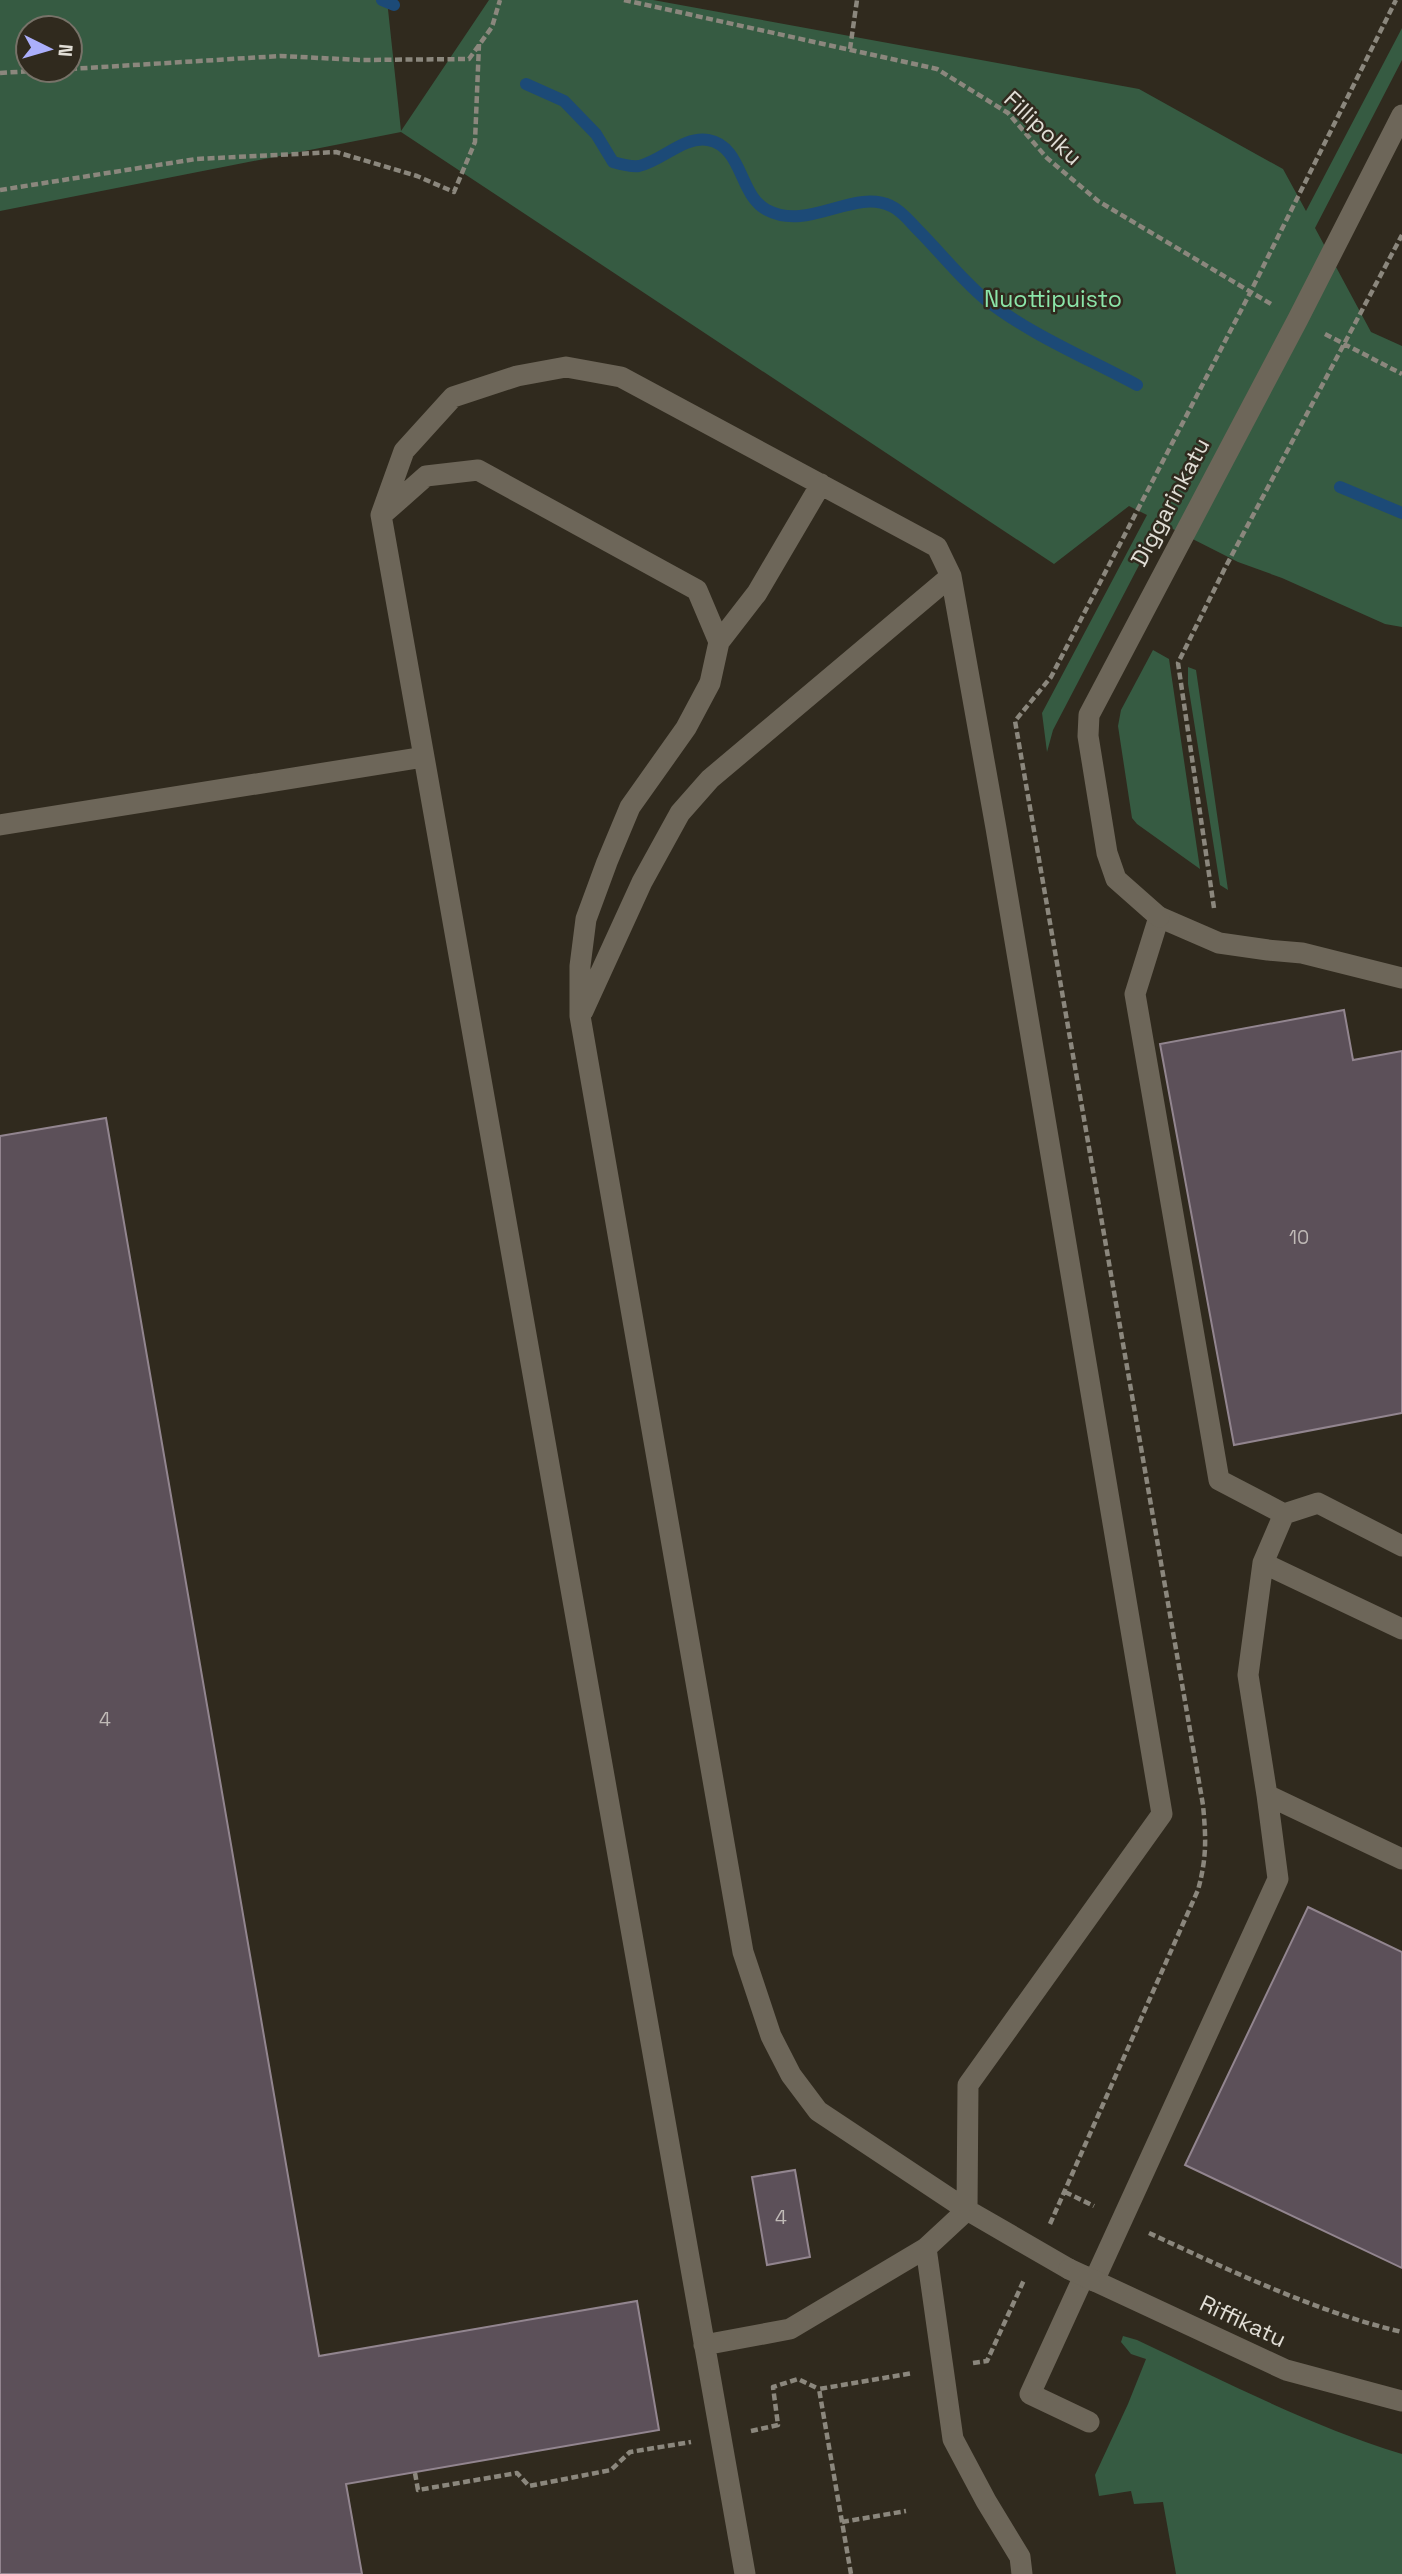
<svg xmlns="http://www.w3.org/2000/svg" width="1402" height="2574" font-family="'Space Grotesk',sans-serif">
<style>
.green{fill:#365b42;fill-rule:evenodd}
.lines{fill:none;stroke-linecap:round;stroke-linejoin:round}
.stream{stroke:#1c4a77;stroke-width:12}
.building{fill:#5c5059;stroke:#92858f;stroke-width:2}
.path{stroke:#8b877d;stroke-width:4.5;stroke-dasharray:7 3.5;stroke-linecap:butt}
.lane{stroke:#6d6659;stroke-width:21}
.street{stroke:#6d6659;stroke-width:21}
.labels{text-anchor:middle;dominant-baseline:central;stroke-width:5;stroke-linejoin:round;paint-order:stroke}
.number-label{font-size:19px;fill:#c0bab7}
.street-label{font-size:23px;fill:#e1ded6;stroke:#302a1e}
.park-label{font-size:23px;fill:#8be5a9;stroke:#302a1e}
</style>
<rect width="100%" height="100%" fill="#302a1e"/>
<!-- green -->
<path class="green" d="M0,0h387l14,131 88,-131h164l486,89 144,80 23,42 96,-183v32l-87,168 56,104 31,14v281l-17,-3 -103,-46 -44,-16 -77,-39 -108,207 -6,22 -5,-39 105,-198 -18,-9 -75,58 -653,-432 -401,79zM28,28h42v42h-42z
M1153,650l16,9 31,210 -63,-45 -5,-6 -14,-92 3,-16z
M1188,667l8,3 32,220 -8,-5 -32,-201z
M1123,2336l14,4c87,41 173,86 265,114v120h-226l-13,-72 -29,2 -3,-13 -32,5 -4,-21 33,-71 18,-45 -15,-5 -10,-12z"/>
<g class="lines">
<!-- stream -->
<path class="stream" d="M382,0l12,5
M526,84l38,17 32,33 17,28c7,2 18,5 26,4 23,-5 44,-30 69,-26 35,6 31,56 59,70 41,22 87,-22 124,-4 10,4 19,16 27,24 22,22 43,49 67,69 44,35 102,59 152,86
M1340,487l62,26"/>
</g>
<!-- building -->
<path class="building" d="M1344,1010l9,50 49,-9v362l-168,32 -74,-401z
M106,1118l213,1238 318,-55 22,129 -313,54 16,90h-362v-1438z
M1308,1907l94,45v316l-217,-103z
M795,2170l15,87 -43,8 -15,-88z"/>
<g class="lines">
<!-- path -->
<path class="path" d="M624,0l313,69 71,44 39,45 51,43 173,103
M850,49l7,-49
M70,69l210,-13 81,4 108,-1 23,-32 8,-27
M0,73l47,-3
M0,190l196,-31 140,-7 81,24 37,16 21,-50 4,-98
M1325,334l77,40
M1214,908l-36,-245 47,-95 177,-333
M1065,2192l29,14
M1050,2224l148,-334c9,-33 8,-52 5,-85l-188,-1084 36,-44 199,-384 146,-293
M1149,2233c80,37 167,79 253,99
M973,2363l14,-2 37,-81
M751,2431l27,-6 -5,-38 25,-8 21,10
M415,2473l3,17 99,-17 12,13 82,-16 19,-18 61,-10
M842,2522l64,-11
M851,2574l-32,-185 94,-16"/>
<!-- lane -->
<path class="lane" d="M383,514l43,-38 52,-6 219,120 22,52 -9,41 -24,45 -56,79 -23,55 -21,57 -6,47v50l163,936 28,84 20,39 27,36 149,99
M719,642l38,-49 64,-109
M424,757l-43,-242 23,-64 49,-54 64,-21 49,-9 55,10 316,170 14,29 45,252 166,986 -194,271 -1,125
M0,825l424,-68 321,1817
M583,1011l59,-129 38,-69 30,-34 241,-203
M1284,1514l-65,-34 -84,-486 24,-77 60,26 49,7 34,3 100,25
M1263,1563l139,66
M1267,1795l135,64
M1084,2276l-54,118 59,28
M1094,2281l184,-402 -11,-84 -19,-120 15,-112 21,-49 34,-11 84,43
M704,2345l86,-16 136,-81
M1022,2574l-2,-17 -34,-56 -33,-62 -27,-191 41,-38 102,59"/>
<!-- street -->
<path class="street" d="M1159,917l-43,-38 -9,-26 -19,-117 1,-21 209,-396 104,-204
M1069,2269l217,101 116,31"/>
</g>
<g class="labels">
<!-- number labels -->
<g class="number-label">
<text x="1299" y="1237">10</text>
<text x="105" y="1719">4</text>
<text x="781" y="2217">4</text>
</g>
<!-- street labels -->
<g class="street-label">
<text transform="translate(1043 128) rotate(43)">Fillipolku</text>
<text transform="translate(1170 502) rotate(-62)">Diggarinkatu</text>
<text transform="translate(1243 2321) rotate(25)">Riffikatu</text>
</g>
<!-- park labels -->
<g class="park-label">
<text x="1053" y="299">Nuottipuisto</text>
</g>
</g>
<!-- north arrow -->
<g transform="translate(49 49) rotate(95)"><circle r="33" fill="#302a1e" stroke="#777268" stroke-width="2"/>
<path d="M0-5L12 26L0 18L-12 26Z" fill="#abaffb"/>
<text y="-10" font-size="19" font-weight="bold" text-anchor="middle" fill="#e1ded6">N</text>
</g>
</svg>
